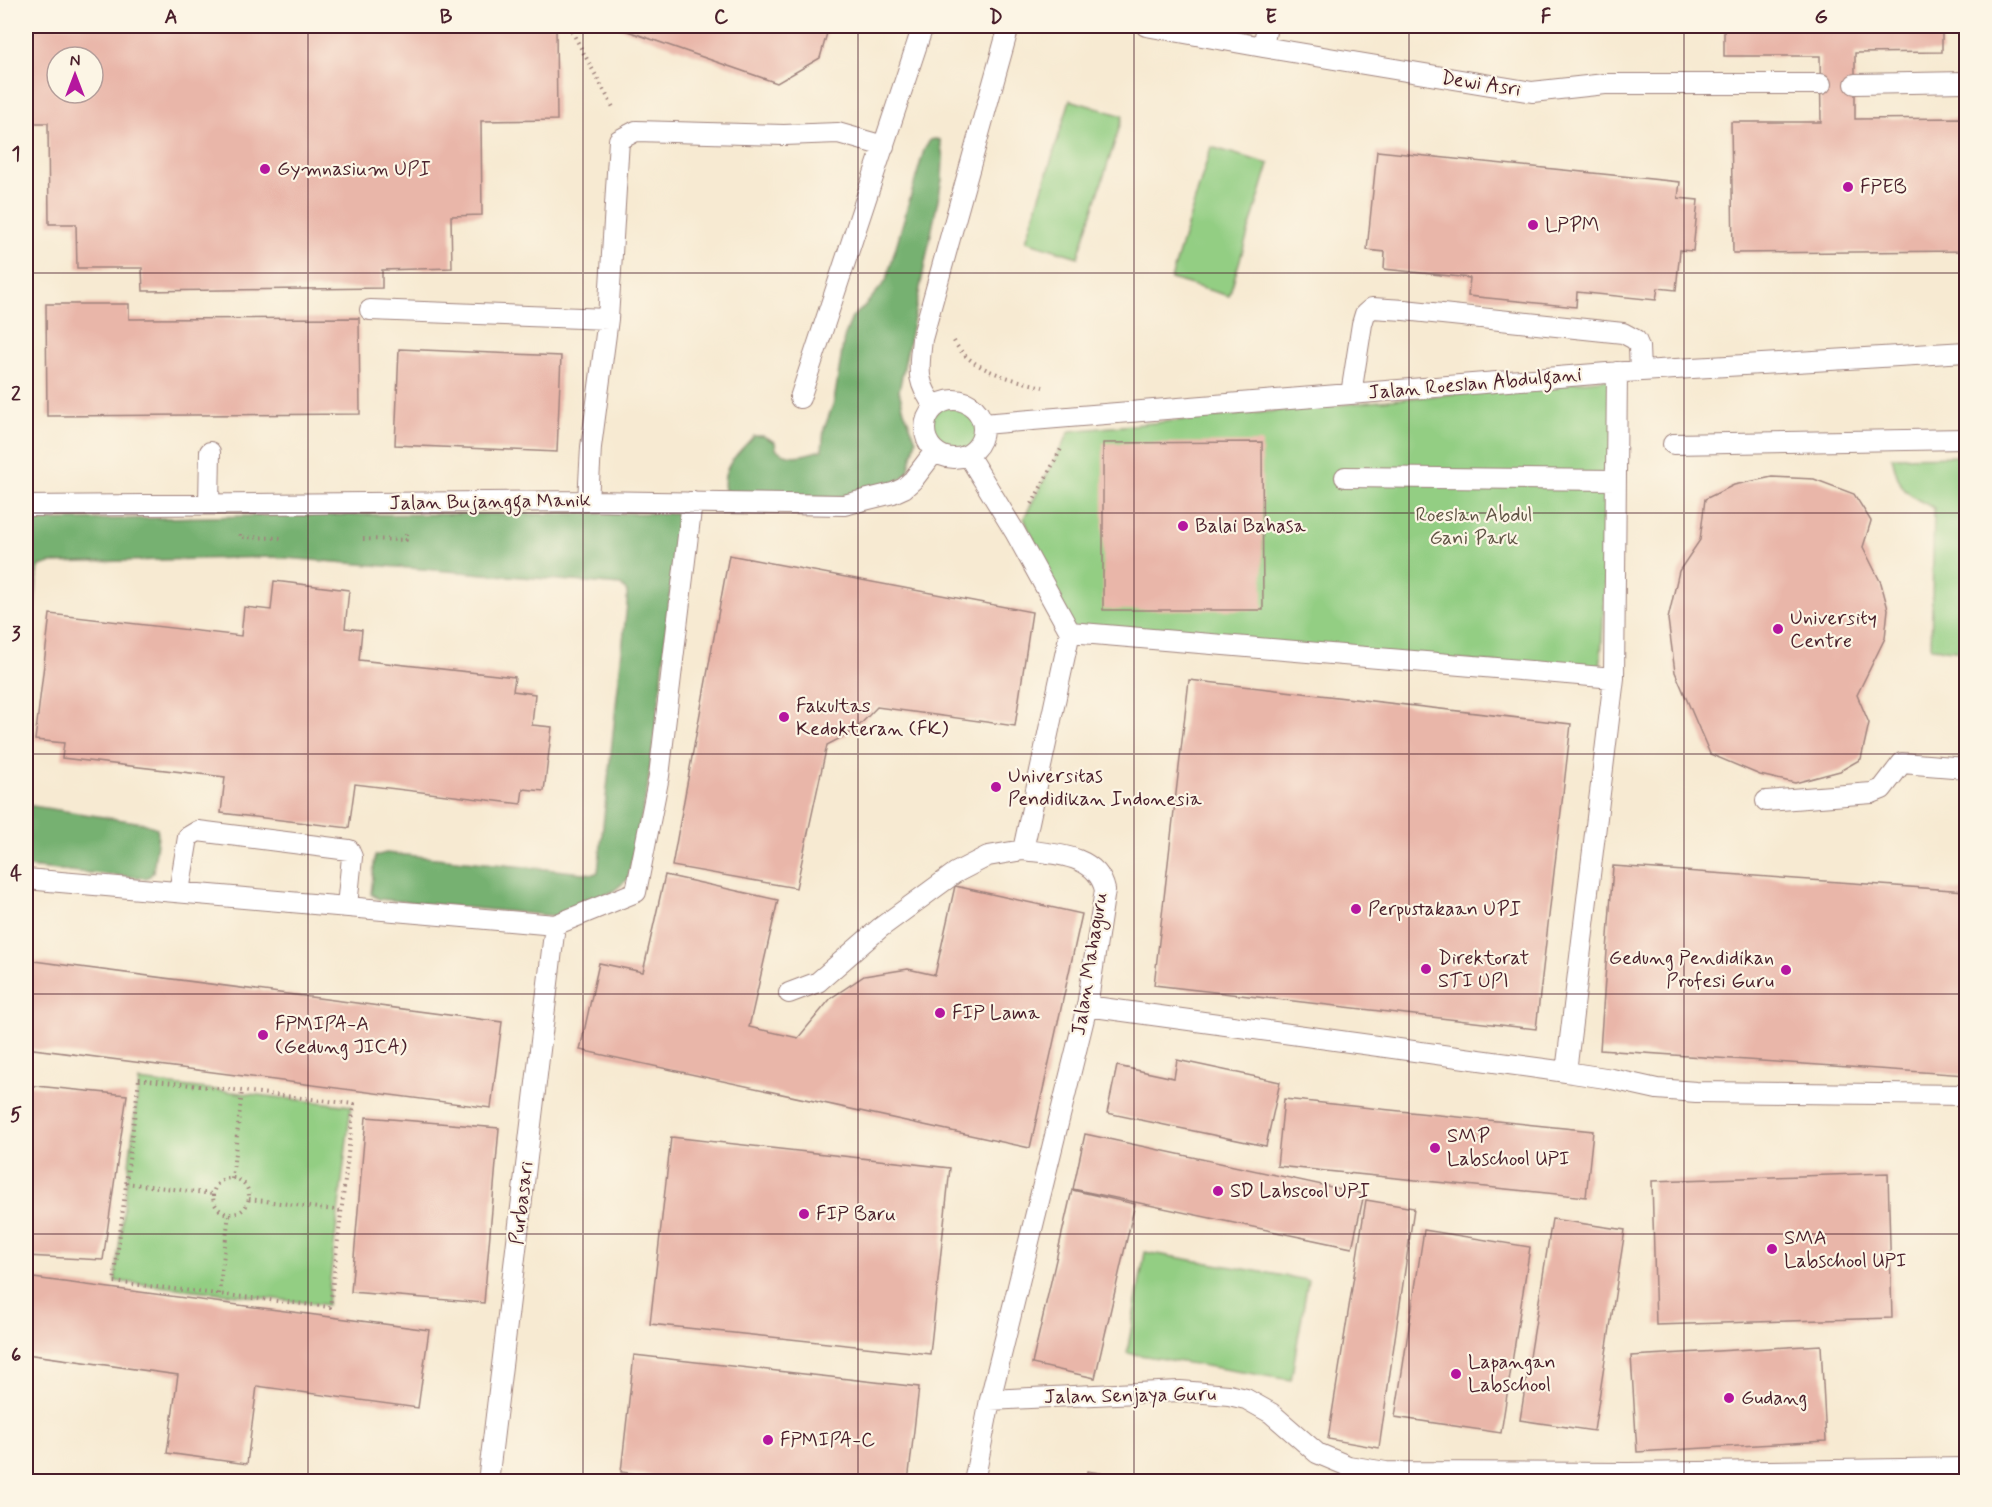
<svg xmlns="http://www.w3.org/2000/svg" width="1992" height="1507" font-family="Mynerve,sans-serif">
<style>
.green{fill:#93ce83;stroke:#6e7657;stroke-width:1.5}
.forest{fill:#76b171;stroke:#60684e;stroke-width:1.5}
.building{fill:#e9b6a9;fill-rule:evenodd}
.lines{fill:none;stroke-linecap:round;stroke-linejoin:round}
.service-casing{stroke:#a0847e;stroke-width:22}
.path{stroke:#a0847e;stroke-width:4;stroke-dasharray:1.5 4.5;stroke-linecap:butt}
.service{stroke:#fff;stroke-width:20}
.grid{fill:none;stroke:#4a1f2b;stroke-width:1.5;stroke-opacity:0.55}
.poi-dot{fill:#b5179e;stroke:#fcf5e5;stroke-width:2}
.labels{text-anchor:middle;dominant-baseline:central;stroke-width:4.5;stroke-linejoin:round;paint-order:stroke}
.street-label{font-size:20px;fill:#4a1f2b;stroke:#fcf5e5}
.poi-label{font-size:20px;fill:#4a1f2b;stroke:#fcf5e5;text-anchor:start}
.park-label{font-size:20px;fill:#605445;stroke:#fcf5e5}
.neatline{fill:none;stroke:#4a1f2b;stroke-width:2}
.grid-label{font-size:20px;text-anchor:middle;font-weight:bold;fill:#4a1f2b}
</style>
<rect width="100%" height="100%" fill="#fcf5e5"/>
<filter id="ink" filterUnits="userSpaceOnUse"><feTurbulence type="fractalNoise" baseFrequency=".0167" numOctaves="2"/><feDisplacementMap in="SourceGraphic" scale="12" xChannelSelector="R" yChannelSelector="G"/><feConvolveMatrix kernelMatrix="1 2 1 2 8 2 1 2 1" color-interpolation-filters="sRGB"/></filter>
<filter id="wash" filterUnits="userSpaceOnUse"><feTurbulence type="fractalNoise" baseFrequency=".008" numOctaves="4" result="noise"/><feDisplacementMap in="SourceGraphic" scale="24" xChannelSelector="R" yChannelSelector="G"/><feGaussianBlur stdDeviation="1.35" result="paint"/><feColorMatrix in="noise" values="0 0 0 0 0 0 0 0 0 0 0 0 0 0 0 0 0 1.4 0 .05"/><feComposite in="paint" operator="in"/></filter>
<g filter="url(#wash)">
<rect width="100%" height="100%" fill="#f7ead2"/>
<!-- green -->
<path class="green" d="M1070,100l53,16 -45,141 -52,-16z
M1211,147l58,17 -40,132 -58,-17z
M1618,378l-18,294 -528,-44 -48,-110 46,-87z
M929 429a25 25 0 1 1 50 0a25 25 0 1 1-50 0Z
M1966,456v195l-35,-3 3,-140c-31,-15 -34,-18 -42,-51z
M139,1081l212,25 -24,199 -212,-24z
M1145,1252l163,28 -17,100 -164,-27z"/>
<!-- forest -->
<path class="forest" d="M935,139l5,1 3,18 -1,22 -43,211 5,20 12,29 -8,32 -13,13 -59,13 -97,-3 -14,-4c-5,-24 14,-39 29,-55h9l12,6 1,7c16,12 28,5 46,1l2,-21 10,-27 10,-64 8,-21 11,-9 23,-27 38,-131 6,-10z
M678,513l-17,174 -14,104 -19,88 -16,13 -57,24 -176,-17 -8,-5 4,-38 11,-3 208,21 4,-2 29,-268v-12l-6,-7 -348,-28 -223,6 -10,3 -3,8 -11,143v-196l267,-6z
M26,805l117,18 14,5 1,7 -5,37 -3,4 -5,2 -119,-11z"/>
<g id="blocks">
<!-- building -->
<path class="building" d="M50,26h506l1,94 -76,1 1,94 -31,1 1,52 -70,2v18l-239,3 -1,-23h-65l-1,-44h-27l-1,-101h-20l-2,-96zM57,57h36v36h-36z
M620,26h209l-9,32 -43,25 -158,-55z
M1724,26h218v26l-87,1v66l108,-1v133l-230,2 -2,-131h90l-1,-66h-96z
M1377,151l303,31 -2,16 20,2 -5,51 -13,-1 -4,40 -18,-2 -2,12 -79,-8 -1,15 -108,-11 2,-18 -86,-9 1,-17 -18,-2z
M46,304h83v15l230,-1 1,96 -313,2z
M399,349l162,7 -4,96 -162,-7z
M1262,442l1,168h-160v-167z
M1772,477l42,2 40,15 17,27 -8,26 18,36 7,26 -3,29 -28,57 12,28 -8,36 -21,12 -45,12 -35,-8 -50,-21 -35,-82 -7,-53 11,-48 21,-31 5,-41 29,-14z
M729,555l303,57 -17,114 -138,-19 -23,24 -27,14 -31,143 -124,-22z
M274,581l75,9 -4,38 17,2 -3,30 156,17 -2,14 22,3 -3,31 20,2 -8,64 -21,-2 -2,15 -166,-20 -6,44 -128,-15 4,-36 -163,-19 2,-15 -29,-3 15,-126 191,22 3,-29 27,3z
M1189,680l382,44 -35,305 -382,-44z
M1613,866l353,25v184l-366,-25z
M665,875l113,25 -29,127 49,11 33,-40 33,-22 44,-7 27,6 20,-89 127,28 -52,234 -450,-98 19,-87 44,9z
M26,960l476,62 -11,86 -465,-60z
M1177,1060l103,22 -14,64 -159,-33 10,-47 57,12z
M26,1085l101,10 -24,165 -77,-4z
M1284,1099l309,32 -7,66 -309,-31z
M366,1117l133,11 -15,175 -133,-11z
M1085,1134l279,60 -12,54 -279,-59z
M671,1137l279,31 -20,186 -280,-30z
M1888,1173l4,145 -236,7 -4,-144z
M1072,1190l63,14 -40,174 -63,-14z
M1366,1200l48,8 -35,240 -51,-9z
M1552,1219l73,11 -31,201 -74,-11z
M1424,1230l106,17 -29,186 -106,-16z
M26,1277l403,53 -11,78 -161,-22 -10,78 -80,-11 11,-78 -152,-21z
M1821,1345l5,96 -189,11 -6,-96z
M634,1355l285,32 -11,95h-205l-82,-10z
M1087,1471l55,9v2h-57z"/>
</g>
</g>
<g filter="url(#ink)">
<use href="#blocks" fill-opacity="0" stroke="#a0847e" stroke-width="1.5"/>
<g class="lines">
<!-- service casing -->
<g class="service-casing">
<path id="service" d="M1146,26l117,21 269,45 73,-8h216
M1263,47l4,-21
M1855,84l111,-2
M370,310l238,9
M1617,372l-3,306 -48,394 46,7 45,10 39,3 270,3
M1351,394l11,-70 3,-10 7,-6 32,2 219,23 13,7 3,7 1,24
M800,398l123,-372
M925 429a29 29 0 1 1 58 0a29 29 0 1 1-58 0Z
M935,407c-20,-26 -16,-38 -13,-68l87,-313
M983,424l624,-51 359,-21
M1673,444l293,-5
M968,455l47,77 55,100 -47,218c31,4 74,4 82,40l-18,116 -97,394 -16,82
M1345,477l271,3
M588,501l3,-54 17,-128 11,-179 17,-9 148,4 54,-2 46,13
M209,504l1,-52
M26,506l562,-5 256,4 49,-12 11,-5 9,-8 22,-29
M1070,632l544,46
M1766,801l106,-8 10,-4 20,-26 64,5
M26,879l529,46 81,-33 23,-116 33,-274
M179,892l9,-55 10,-6 151,19 3,7 -5,49
M789,993l29,-11 62,-54 75,-55 33,-17 35,-6
M1087,1006l479,66
M990,1400l190,-9 49,4 17,4 25,14 46,40 31,13 38,6 242,1 338,-5
M488,1482l67,-557"/>
</g>
<!-- path -->
<path class="path" d="M569,26l45,83
M954,341c16,30 58,38 89,46
M1032,504l30,-57
M240,534v3l43,1
M363,539l43,1v-7
M139,1079l215,25 -24,203 -216,-25z
M213 1196a18 18 0 1 1 36 0a18 18 0 1 1-36 0Z
M232,1179l10,-88
M126,1183l86,11
M249,1199l93,12
M219,1294l10,-80"/>
<!-- service -->
<use href="#service" class="service"/>
</g>
</g>
<!-- grid -->
<path class="grid" d="M308,26v1456M583,26v1456M858,26v1456M1134,26v1456M1409,26v1456M1684,26v1456M26,273h1940M26,513h1940M26,754h1940M26,994h1940M26,1234h1940"/>
<!-- markers -->
<g class="poi-dot">
<circle cx="265" cy="169" r="6"/>
<circle cx="1848" cy="187" r="6"/>
<circle cx="1533" cy="225" r="6"/>
<circle cx="1183" cy="526" r="6"/>
<circle cx="1778" cy="629" r="6"/>
<circle cx="784" cy="717" r="6"/>
<circle cx="996" cy="787" r="6"/>
<circle cx="1356" cy="909" r="6"/>
<circle cx="1426" cy="969" r="6"/>
<circle cx="1786" cy="970" r="6"/>
<circle cx="940" cy="1013" r="6"/>
<circle cx="263" cy="1035" r="6"/>
<circle cx="1435" cy="1148" r="6"/>
<circle cx="1218" cy="1191" r="6"/>
<circle cx="804" cy="1214" r="6"/>
<circle cx="1772" cy="1249" r="6"/>
<circle cx="1456" cy="1374" r="6"/>
<circle cx="1729" cy="1398" r="6"/>
<circle cx="768" cy="1440" r="6"/>
</g>
<g class="labels">
<!-- street labels -->
<g class="street-label">
<text transform="translate(1481 84) rotate(9)">Dewi Asri</text>
<text transform="translate(1475 384) rotate(-5)">Jalan Roeslan Abdulgani</text>
<text transform="translate(490 502) rotate(-1)">Jalan Bujangga Manik</text>
<text transform="translate(1090 964) rotate(-81)">Jalan Mahaguru</text>
<text transform="translate(522 1203) rotate(-83)">Purbasari</text>
<text transform="translate(1130 1396) rotate(-1)">Jalan Senjaya Guru</text>
</g>
<!-- poi labels -->
<g class="poi-label">
<text x="277" y="169">Gymnasium UPI</text>
<text x="1860" y="187">FPEB</text>
<text x="1545" y="225">LPPM</text>
<text x="1195" y="526">Balai Bahasa</text>
<text x="1790" y="618">University<tspan x="1790" dy="23">Centre</tspan></text>
<text x="796" y="706">Fakultas<tspan x="796" dy="23">Kedokteran (FK)</tspan></text>
<text x="1008" y="776">Universitas<tspan x="1008" dy="23">Pendidikan Indonesia</tspan></text>
<text x="1368" y="909">Perpustakaan UPI</text>
<text x="1438" y="958">Direktorat<tspan x="1438" dy="23">STI UPI</tspan></text>
<text x="1774" y="958" text-anchor="end">Gedung Pendidikan<tspan x="1774" dy="23">Profesi Guru</tspan></text>
<text x="952" y="1013">FIP Lama</text>
<text x="275" y="1024">FPMIPA-A<tspan x="275" dy="23">(Gedung JICA)</tspan></text>
<text x="1447" y="1136">SMP<tspan x="1447" dy="23">Labschool UPI</tspan></text>
<text x="1230" y="1191">SD Labscool UPI</text>
<text x="816" y="1214">FIP Baru</text>
<text x="1784" y="1238">SMA<tspan x="1784" dy="23">Labschool UPI</tspan></text>
<text x="1468" y="1362">Lapangan<tspan x="1468" dy="23">Labschool</tspan></text>
<text x="1741" y="1398">Gudang</text>
<text x="780" y="1440">FPMIPA-C</text>
</g>
<!-- park labels -->
<g class="park-label">
<text x="1474" y="515">Roeslan Abdul<tspan x="1474" dy="23">Gani Park</tspan></text>
</g>
</g>
<!-- margin -->
<rect width="1992" height="1507" fill="none" stroke="#fcf5e5" stroke-width="66"/>
<!-- north arrow -->
<g transform="translate(75 75)"><circle r="28" fill="#fcf5e5" stroke="#b59f9b" stroke-width="1.5"/>
<path d="M0-4.5L10 22L0 15L-10 22Z" fill="#b5179e"/>
<text y="-9" font-size="16" font-weight="bold" text-anchor="middle" fill="#4a1f2b">N</text>
</g>
<rect x="33" y="33" width="1926" height="1441" class="neatline"/>
<g class="grid-label">
<text x="171" y="23">A</text>
<text x="446" y="23">B</text>
<text x="721" y="23">C</text>
<text x="996" y="23">D</text>
<text x="1271" y="23">E</text>
<text x="1546" y="23">F</text>
<text x="1821" y="23">G</text>
<text x="16" y="160">1</text>
<text x="16" y="400">2</text>
<text x="16" y="640">3</text>
<text x="16" y="880">4</text>
<text x="16" y="1121">5</text>
<text x="16" y="1361">6</text>
</g>
</svg>
